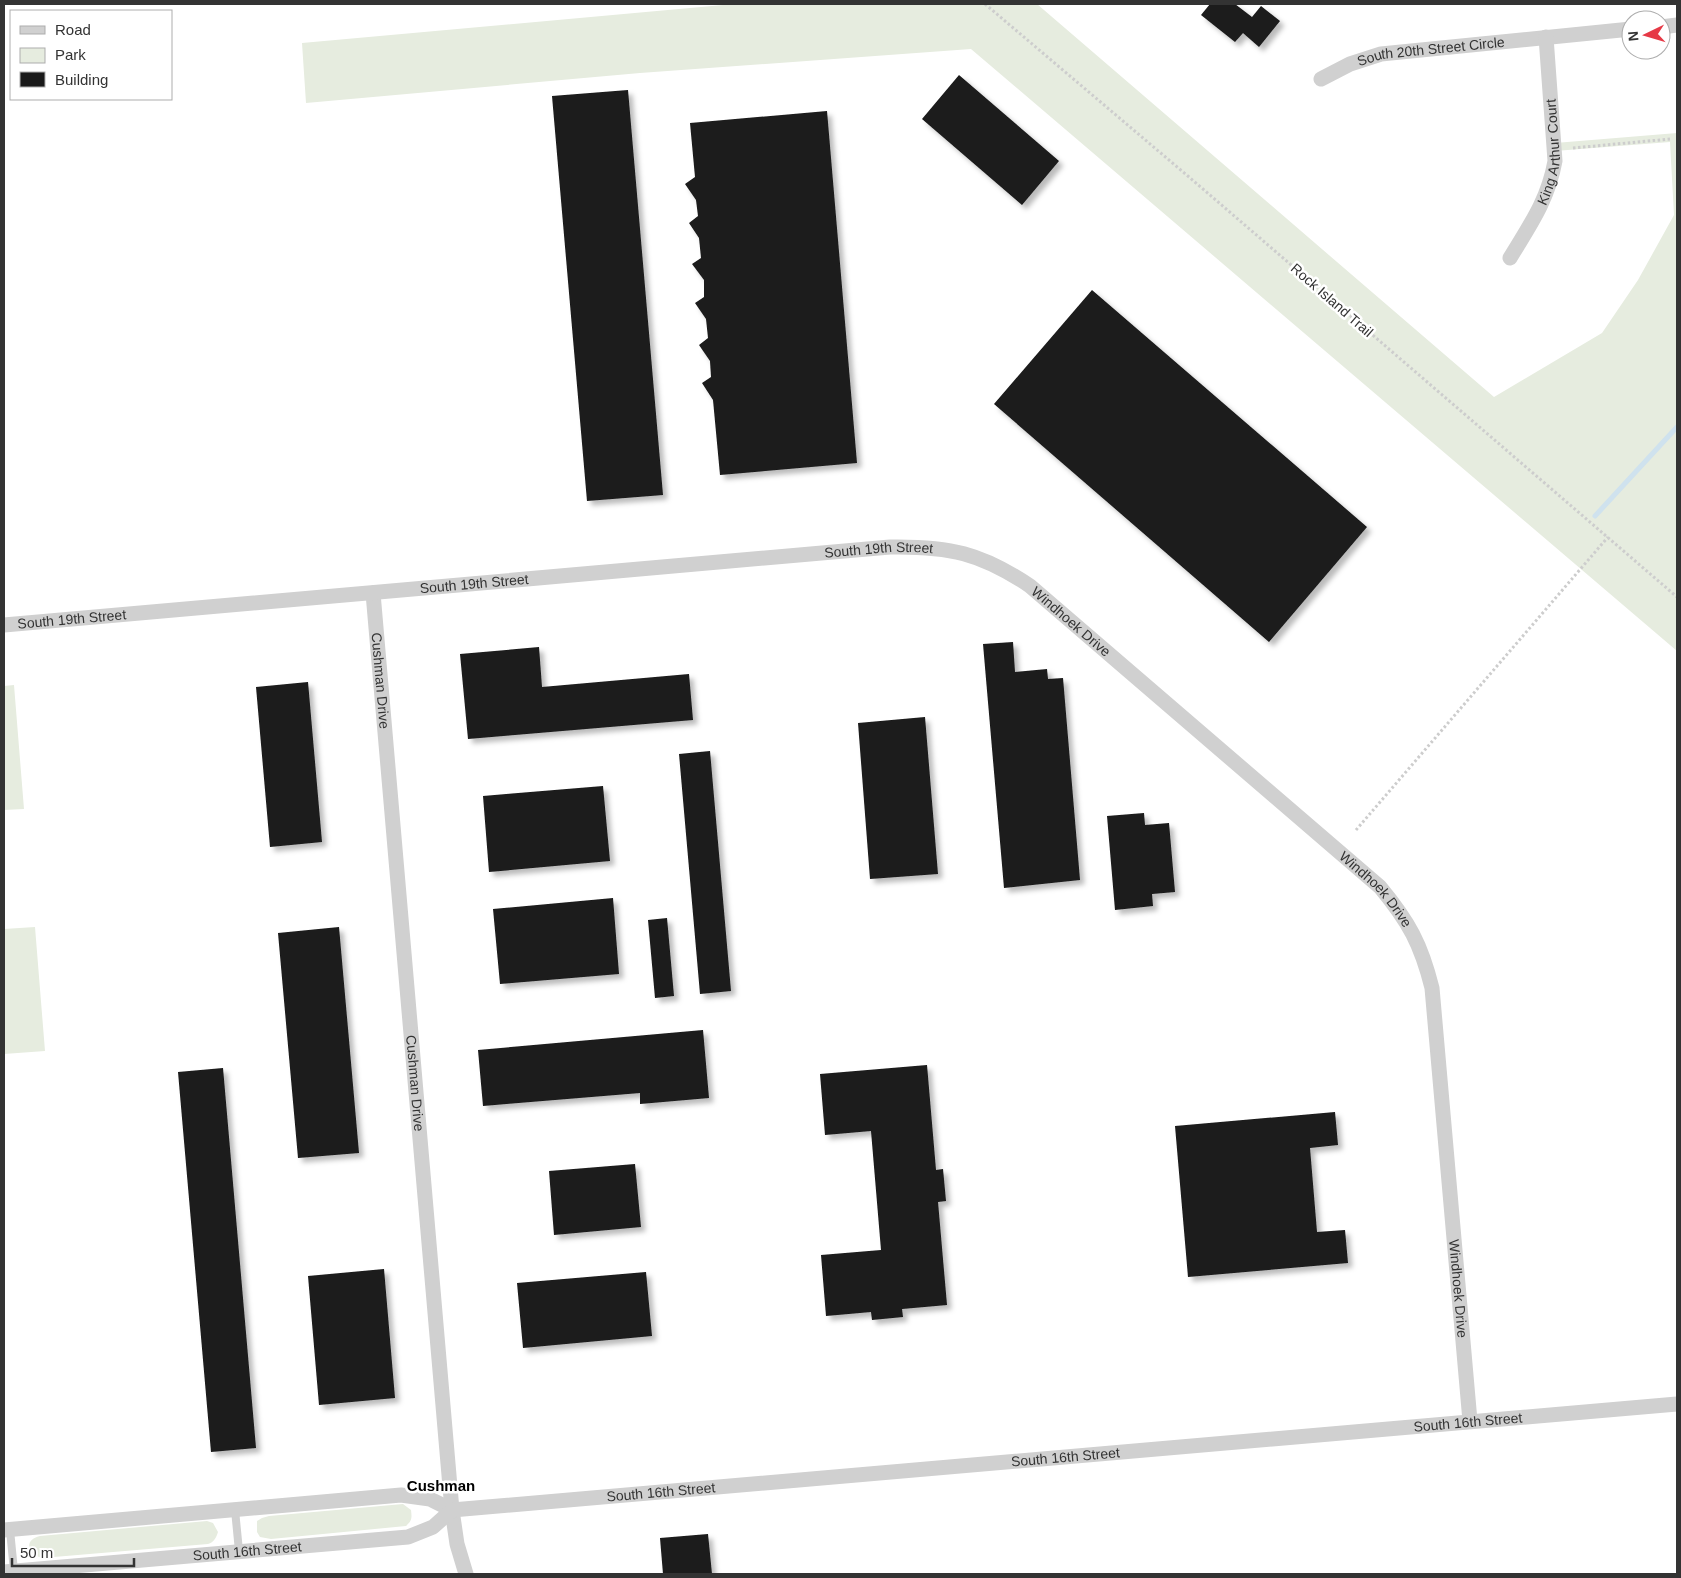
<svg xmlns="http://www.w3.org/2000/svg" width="1681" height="1578" font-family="Helvetica,sans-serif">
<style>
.green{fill:#e6ecdf}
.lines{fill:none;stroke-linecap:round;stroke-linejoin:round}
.stream{stroke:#cfe2ee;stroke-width:5}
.building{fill:#1a1a1a;filter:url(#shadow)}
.path{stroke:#cdcdcd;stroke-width:3;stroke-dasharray:2.5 2.5;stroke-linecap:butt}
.lane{stroke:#d0d0d0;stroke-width:8}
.street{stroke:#d0d0d0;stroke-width:15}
.labels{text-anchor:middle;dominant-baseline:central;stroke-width:5;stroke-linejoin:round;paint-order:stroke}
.street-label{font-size:14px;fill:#333;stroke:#fff}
.neighbourhood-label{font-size:15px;font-weight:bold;fill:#000;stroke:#fff}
</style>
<defs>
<filter id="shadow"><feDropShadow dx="4.5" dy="4.5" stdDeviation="2.5" flood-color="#0004"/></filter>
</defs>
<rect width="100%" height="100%" fill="#fff"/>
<!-- green -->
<path class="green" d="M734,4h303l457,393 108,-64 36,-53 36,-65 -4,-73 -115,9v-8l122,-10v518l-706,-602 -331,24 -334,30 -4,-60z
M14,685l10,124 -20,1v-124z
M35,927l10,124 -41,3v-125z
M403,1504l8,6c1,8 1,11 -5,16l-135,13 -11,-2 -3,-5v-11l5,-3 7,-2z
M207,1521l6,2 5,9c-2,6 -4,10 -10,12l-166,14c-14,-4 -19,-18 -2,-22z"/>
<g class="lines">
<!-- stream -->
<path class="stream" d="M1595,516l82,-89"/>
</g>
<!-- building -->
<path class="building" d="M1210,4h25l17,13 9,-11 19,15 -21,26 -16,-14 -8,9 -34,-27z
M959,75l100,86 -37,44 -100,-86z
M628,90l35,405 -76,6 -35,-405z
M827,111l30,352 -137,12 -7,-75 -11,-17 9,-6 -1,-16 -11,-16 9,-7 -2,-19 -11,-16 9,-6v-17l-12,-16 9,-6 -2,-20 -10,-15 9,-7 -2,-16 -11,-16 10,-7 -5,-54z
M1092,290l275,237 -98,115 -275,-238z
M1013,642l2,30 32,-3 1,10 15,-1 17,202 -76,8 -21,-244z
M539,647l3,40 147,-13 4,46 -225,19 -8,-85z
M308,682l14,160 -52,5 -14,-160z
M925,717l13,157 -68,5 -12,-156z
M710,751l21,240 -31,3 -21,-240z
M603,786l7,75 -121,11 -6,-76z
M1144,813l1,12 24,-2 6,69 -23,2 1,12 -38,4 -8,-94z
M613,898l6,76 -119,10 -7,-75z
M667,918l7,78 -19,2 -7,-78z
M339,927l20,226 -61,5 -20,-225z
M703,1030l6,68 -69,6v-11l-157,13 -5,-56z
M927,1065l9,105 7,-1 3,32 -8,1 9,103 -45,4 1,8 -31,3 -1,-8 -45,4 -5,-61 60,-5 -10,-119 -46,4 -5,-61z
M223,1068l33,380 -45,4 -33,-380z
M1335,1112l3,33 -28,3 7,84 28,-2 3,33 -160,14 -13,-151z
M635,1164l6,63 -87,8 -5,-64z
M384,1269l11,129 -76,7 -11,-129z
M646,1272l6,64 -129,12 -6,-65z
M708,1534l4,40h-49l-3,-36z"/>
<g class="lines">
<!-- path -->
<path class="path" d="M985,4l204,173 488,420
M1573,148l97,-9
M1356,830l252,-293"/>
<!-- lane -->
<path class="lane" d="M235,1510l4,41
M10,1530l4,41"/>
<!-- street -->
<g class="street">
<path d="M1661,27l16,-2"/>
<path id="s1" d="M1321,79l29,-15 31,-10 250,-25"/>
<path id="s2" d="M1510,258c20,-33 38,-58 45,-97l-9,-124"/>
<path id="s3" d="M373,593l79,917 5,34 9,30"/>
<path id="s4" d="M4,625l886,-78c59,-1 91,6 140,39l350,301c29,35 41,57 52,101l38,433"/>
<path id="s5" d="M4,1530l397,-35 29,4 22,11 1225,-106"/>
<path id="s6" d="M4,1572l404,-35 25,-10 19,-17"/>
</g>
</g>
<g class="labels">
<!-- street labels -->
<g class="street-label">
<text stroke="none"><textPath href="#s1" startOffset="115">South 20th Street Circle</textPath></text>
<text stroke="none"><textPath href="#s2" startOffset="116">King Arthur Court</textPath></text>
<text transform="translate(1332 300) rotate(41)">Rock Island Trail</text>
<text stroke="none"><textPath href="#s4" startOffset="878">South 19th Street</textPath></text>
<text stroke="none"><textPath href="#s4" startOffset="472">South 19th Street</textPath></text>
<text stroke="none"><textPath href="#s4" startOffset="68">South 19th Street</textPath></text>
<text stroke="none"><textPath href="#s4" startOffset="1092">Windhoek Drive</textPath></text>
<text stroke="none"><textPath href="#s3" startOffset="88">Cushman Drive</textPath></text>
<text stroke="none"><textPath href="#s4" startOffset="1498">Windhoek Drive</textPath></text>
<text stroke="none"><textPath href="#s3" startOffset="492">Cushman Drive</textPath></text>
<text stroke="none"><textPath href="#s4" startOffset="1916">Windhoek Drive</textPath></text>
<text stroke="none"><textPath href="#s5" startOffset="1472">South 16th Street</textPath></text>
<text stroke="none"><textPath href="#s5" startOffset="1068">South 16th Street</textPath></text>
<text stroke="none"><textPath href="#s5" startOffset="662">South 16th Street</textPath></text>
<text stroke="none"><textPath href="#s6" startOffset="244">South 16th Street</textPath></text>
</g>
<!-- neighbourhood labels -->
<g class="neighbourhood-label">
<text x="441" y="1485">Cushman</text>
</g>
</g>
<!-- border -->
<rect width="1681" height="1578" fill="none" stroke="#333333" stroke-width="10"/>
<!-- legend -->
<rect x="10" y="10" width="162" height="90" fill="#ffffff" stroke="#adadad"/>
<rect x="20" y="26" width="25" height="8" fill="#d0d0d0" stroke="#adadad"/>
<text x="55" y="35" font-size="15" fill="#333333">Road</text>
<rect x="20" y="48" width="25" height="15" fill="#e6ecdf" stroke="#adadad"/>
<text x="55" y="60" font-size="15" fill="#333333">Park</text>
<rect x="20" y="72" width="25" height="15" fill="#1a1a1a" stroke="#adadad"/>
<text x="55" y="85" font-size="15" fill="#333333">Building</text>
<!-- north arrow -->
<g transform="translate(1646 35) rotate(265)"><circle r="24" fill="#ffffff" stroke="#adadad"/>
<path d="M0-4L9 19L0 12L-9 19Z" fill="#e63946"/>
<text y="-8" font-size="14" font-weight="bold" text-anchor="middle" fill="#333333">N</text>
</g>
<!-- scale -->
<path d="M12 1558v8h122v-8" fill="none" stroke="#333333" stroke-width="2.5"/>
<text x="20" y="1558" font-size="15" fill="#333333" stroke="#ffffff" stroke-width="4" paint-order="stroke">50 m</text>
</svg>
